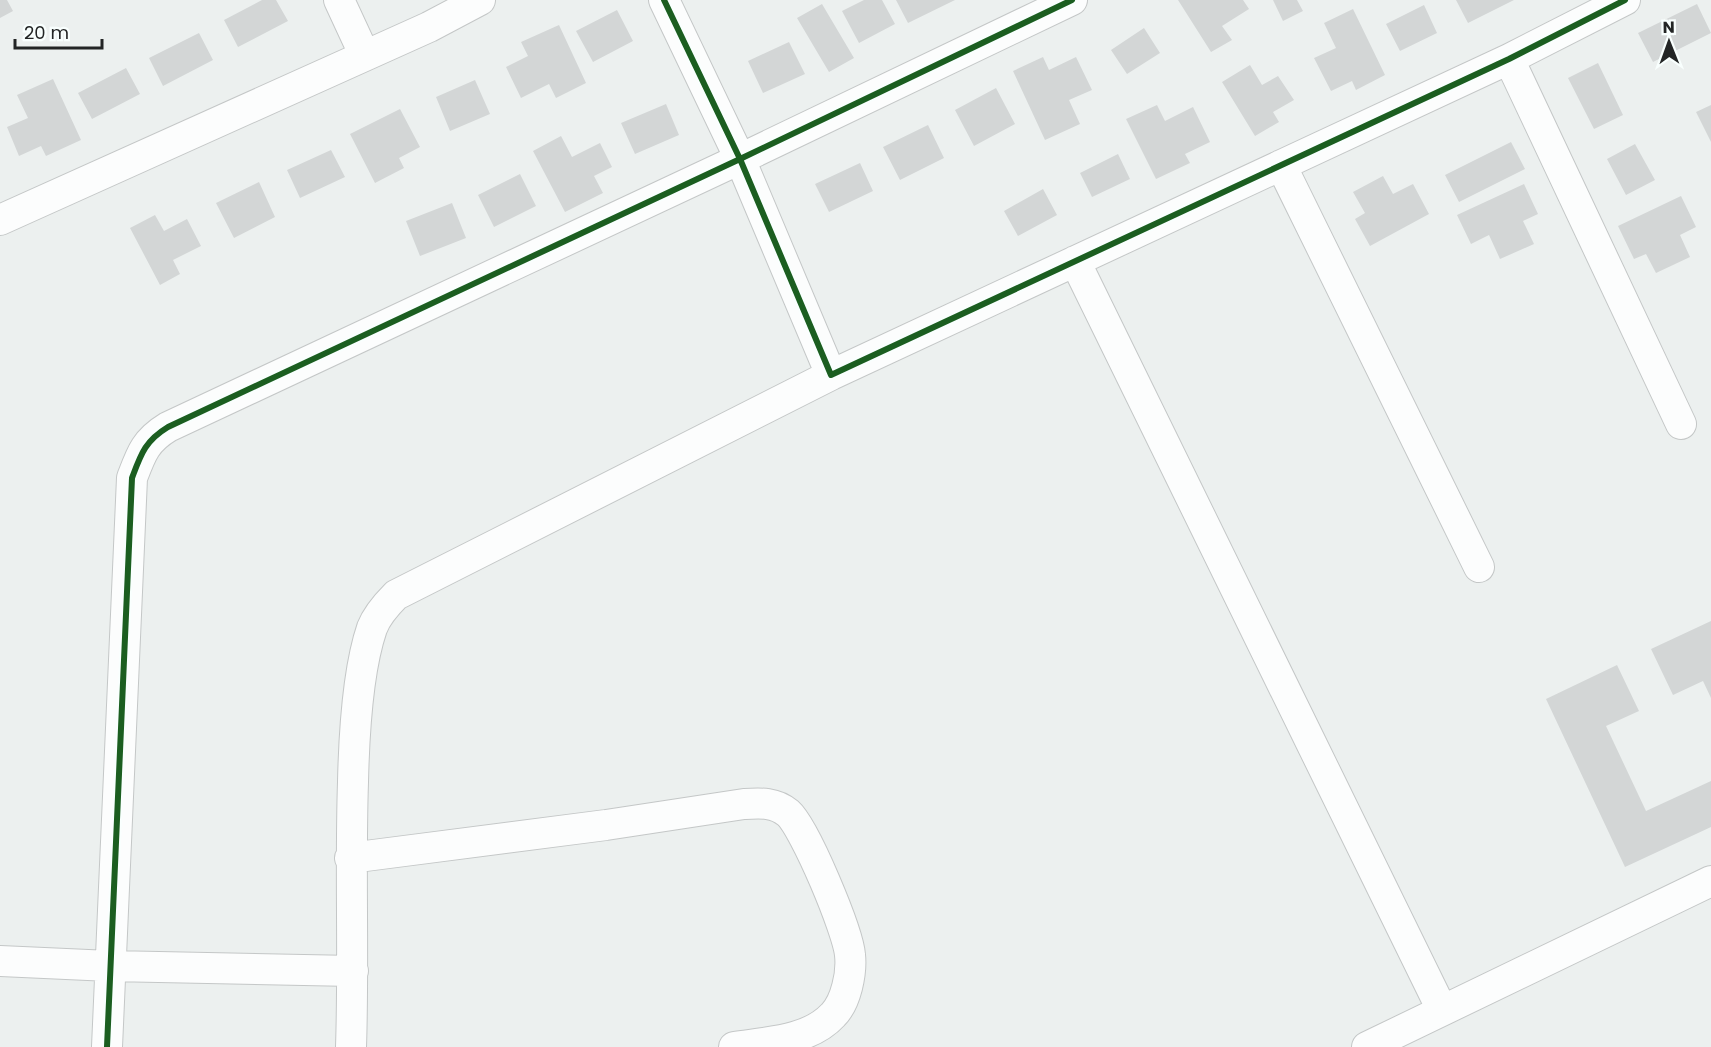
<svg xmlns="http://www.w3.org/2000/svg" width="1711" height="1047" font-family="Poppins,sans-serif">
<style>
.building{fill:#d3d6d6}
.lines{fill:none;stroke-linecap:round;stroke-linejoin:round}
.minor-casing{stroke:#c4c7c7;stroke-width:32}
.minor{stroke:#fcfdfd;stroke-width:30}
.cycleway-casing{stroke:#f9fffe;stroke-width:10}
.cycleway{stroke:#1b5e20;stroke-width:6}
</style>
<rect width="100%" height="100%" fill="#ecf0ef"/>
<!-- building -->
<path class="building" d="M0,0h7l6,11 -13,7z
M262,0h14l12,21 -50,26 -14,-27z
M864,0h18l13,24 -36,19 -17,-32z
M896,0h59l-47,23z
M1178,0h65l6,9 -27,17 10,14 -21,12z
M1273,0h24l6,11 -20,10z
M1456,0h58l-46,23z
M822,4l32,54 -25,14 -32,-54z
M1697,4l14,29 -58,29 -15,-29z
M1424,5l13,28 -37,18 -14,-27z
M1353,9l32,66 -29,15 -4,-9 -21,10 -17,-33 22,-10 -12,-25z
M617,10l16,31 -40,21 -17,-31z
M559,25l27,58 -30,15 -7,-14 -28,14 -15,-31 22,-11 -7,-14z
M1144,28l16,25 -33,21 -16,-24z
M199,33l14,27 -50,26 -14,-28z
M789,42l16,32 -42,19 -15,-32z
M1043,57l6,13 27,-13 16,33 -23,10 11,24 -35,16 -32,-69z
M1598,63l25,52 -29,14 -26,-51z
M1250,65l12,20 16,-9 16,24 -21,12 6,10 -24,14 -33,-54z
M126,68l14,26 -48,25 -14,-26z
M53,79l28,61 -35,16 -5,-10 -22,10 -12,-29 21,-9 -11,-23z
M475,80l15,34 -40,17 -14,-34z
M996,88l19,36 -41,22 -19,-36z
M666,104l13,31 -44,19 -14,-31z
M1157,105l8,16 28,-14 17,35 -25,12 5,9 -34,16 -30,-60z
M1711,105v37l-15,-30z
M400,109l20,38 -21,11 5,10 -29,15 -25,-49z
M928,125l16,33 -44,22 -17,-33z
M561,136l11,21 28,-14 12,24 -18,9 9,17 -38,19 -32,-61z
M1511,142l14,27 -66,33 -14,-27z
M1635,144l20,36 -29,15 -19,-36z
M331,150l14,27 -45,21 -13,-28z
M1118,154l12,25 -38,18 -12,-24z
M860,163l13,28 -44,21 -14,-28z
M520,174l16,32 -42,21 -16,-32z
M1383,176l10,18 20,-10 16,30 -59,32 -15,-27 10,-6 -12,-21z
M259,182l16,35 -41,21 -18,-35z
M1524,184l14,30 -15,7 11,23 -34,15 -11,-24 -18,9 -14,-29z
M1043,189l14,26 -39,21 -14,-25z
M1681,196l15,31 -16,8 10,22 -34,16 -10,-19 -12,5 -16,-33z
M452,203l14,35 -46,18 -14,-35z
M155,215l9,16 23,-12 14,27 -28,14 7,14 -20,11 -30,-57z
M1711,621v77l-8,-17 -30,14 -22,-46z
M1617,665l22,46 -33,15 40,85 65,-30v46l-86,40 -79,-168z"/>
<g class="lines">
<!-- minor casing -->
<g class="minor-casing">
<path id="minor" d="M339,0l25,54
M664,0l76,159 91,216 678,-316 116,-59
M1509,59l172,365
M1281,165l198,402
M0,220l429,-193 51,-27
M1075,261l367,749
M350,858l256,-33 138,-21c17,-1 31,-2 44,9 17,15 60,118 62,142 2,18 -4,47 -17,60 -24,26 -66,27 -99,32
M0,961l110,5 243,5
M107,1047l25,-569c9,-24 13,-37 36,-51l572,-268 332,-159
M351,1047c3,-88 -1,-177 2,-265 1,-46 4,-110 19,-154 5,-13 14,-23 24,-33l435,-220
M1367,1047l344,-166"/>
</g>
<!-- minor -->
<use href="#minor" class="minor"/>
<!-- cycleway casing -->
<g class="cycleway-casing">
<path id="cycleway" d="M664,0l76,159 91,216 678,-316 116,-59
M107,1047l25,-569c9,-24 13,-37 36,-51l572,-268 332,-159"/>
</g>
<!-- cycleway -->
<use href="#cycleway" class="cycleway"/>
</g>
<!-- north arrow -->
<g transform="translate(1669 42) rotate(359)" stroke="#f9fffe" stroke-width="4.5" paint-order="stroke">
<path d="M0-4.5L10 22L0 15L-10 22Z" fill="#232525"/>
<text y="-9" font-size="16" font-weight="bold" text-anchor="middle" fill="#232525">N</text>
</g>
<!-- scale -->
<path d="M15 39v9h87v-9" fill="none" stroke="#232525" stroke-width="3"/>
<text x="24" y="39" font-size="18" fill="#232525" stroke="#f9fffe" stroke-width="4.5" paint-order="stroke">20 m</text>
</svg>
